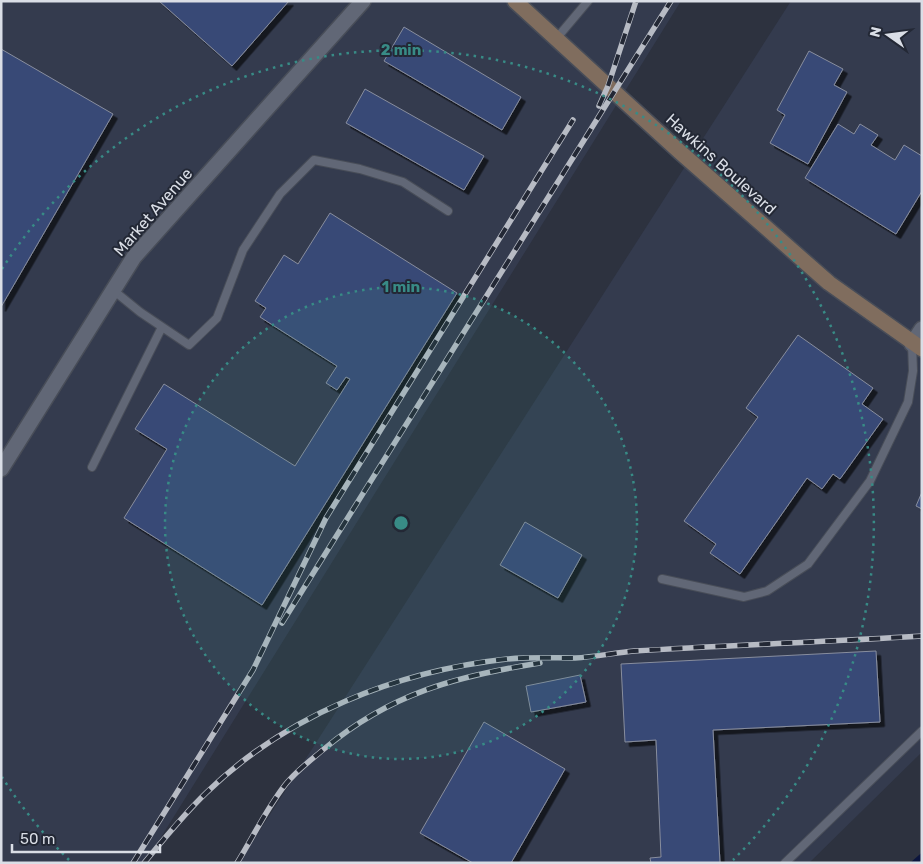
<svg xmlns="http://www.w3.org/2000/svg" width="923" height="864" font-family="Rubik,sans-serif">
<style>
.built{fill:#343b4e}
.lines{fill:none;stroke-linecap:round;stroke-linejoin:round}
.stream{stroke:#0b153e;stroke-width:5.5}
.building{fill:#384876;stroke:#888e9e;filter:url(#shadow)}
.service-casing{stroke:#484d58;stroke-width:10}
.minor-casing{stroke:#484d58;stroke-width:18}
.secondary-casing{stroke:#484d58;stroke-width:18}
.service{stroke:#616776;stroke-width:8}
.minor{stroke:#616776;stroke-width:15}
.secondary{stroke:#806d5e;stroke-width:15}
.rail-casing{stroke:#b7bbc4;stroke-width:5.5}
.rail{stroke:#232835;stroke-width:4;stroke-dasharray:11;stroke-linecap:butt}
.ring{fill:none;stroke:#388b86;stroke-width:2.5;stroke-dasharray:2.5 5}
.labels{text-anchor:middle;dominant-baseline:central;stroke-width:4;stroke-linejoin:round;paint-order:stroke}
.street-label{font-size:16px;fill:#dadee6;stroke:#232835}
.centre{fill:#388b86;stroke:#232835;stroke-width:2.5}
.ring-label{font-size:15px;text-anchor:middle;font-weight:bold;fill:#388b86;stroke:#232835;stroke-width:4;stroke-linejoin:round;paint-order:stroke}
</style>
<defs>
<filter id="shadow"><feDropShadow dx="4.5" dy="4.5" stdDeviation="0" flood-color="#0009"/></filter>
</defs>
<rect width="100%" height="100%" fill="#2d323f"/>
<!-- built -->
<path class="built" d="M1,1h680l-536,862h-144z
M791,1h131v751l-113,111h-570z"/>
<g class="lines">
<!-- stream -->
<path class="stream" d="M914,863l8,-7"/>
</g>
<!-- building -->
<path class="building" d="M159,1h130l-57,65z
M404,27l117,70 -19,33 -118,-69z
M1,49l112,65 -112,193z
M809,51l34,18 -9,16 13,7 -39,72 -38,-21 15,-28 -8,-5z
M365,89l119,67 -20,34 -118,-67z
M838,124l16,10 6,-10 18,11 -7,10 24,15 9,-15 18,11v35l-26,43 -91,-56z
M330,213l127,80 -195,312 -138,-87 43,-69 -32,-20 29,-45 131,82 55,-87 -4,-2 -9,13 -11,-7 11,-17 -77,-49 6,-9 -11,-7 29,-46 14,9z
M798,335l75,53 -11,16 21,15 -43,60 -7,-5 -11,15 -15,-11 -67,96 -30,-21 6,-9 -32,-23 74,-104 -12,-9z
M922,492v17l-6,-3z
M525,522l57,33 -24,43 -58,-33z
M876,651l4,71 -167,8 7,133h-69l-1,-5 11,-1 -5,-117 -31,2 -4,-78z
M580,675l6,27 -55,10 -5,-26z
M484,722l81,47 -54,94h-38l-53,-30z"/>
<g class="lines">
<!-- service casing -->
<g class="service-casing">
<path id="service" d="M556,39l32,-38
M113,290l27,22 49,33 28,-27 26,-68 37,-56 34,-34 46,9 43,13 45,29
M92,467l70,-140
M662,579l82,18 23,-6 41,-27 62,-83 38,-79 5,-31 -1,-27
M785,863l137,-132"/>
</g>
<!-- minor casing -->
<g class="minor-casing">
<path id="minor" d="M912,344l10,-15
M1,469l133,-212 229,-256"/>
</g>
<!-- secondary casing -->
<g class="secondary-casing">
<path id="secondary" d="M515,1l165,151 149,131 93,66"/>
</g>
<!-- service -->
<use href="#service" class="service"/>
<!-- minor -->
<use href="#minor" class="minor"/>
<!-- secondary -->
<use href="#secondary" class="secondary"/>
<!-- rail casing -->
<g class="rail-casing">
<path id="rail" d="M599,106l9,-20 28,-85
M282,623l389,-622
M133,863l120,-193 73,-152 247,-398
M144,863c20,-24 40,-49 62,-70 80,-78 191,-122 301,-134 23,-2 45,-1 68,-1 19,-1 39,-5 59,-7 96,-6 192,-9 288,-15
M237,863c16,-26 30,-55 48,-78 11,-14 26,-25 39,-36 67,-56 133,-73 216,-86"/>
</g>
<!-- rail -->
<use href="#rail" class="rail"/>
</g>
<!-- distance rings -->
<circle cx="401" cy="523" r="236" fill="#388b86" fill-opacity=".12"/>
<g class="ring">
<circle cx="401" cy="523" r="236"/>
<path d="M69 860A473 473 0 0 1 2 777M2 269A473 473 0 1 1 733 860"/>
</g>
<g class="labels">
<!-- street labels -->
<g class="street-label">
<text transform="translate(721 164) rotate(42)">Hawkins Boulevard</text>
<text transform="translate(153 212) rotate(-49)">Market Avenue</text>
</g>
</g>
<circle cx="401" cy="523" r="8" class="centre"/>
<g class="ring-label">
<text x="401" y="55">2 min</text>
<text x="401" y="292">1 min</text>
</g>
<!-- border -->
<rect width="923" height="864" fill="none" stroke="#dadee6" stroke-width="5"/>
<!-- north arrow -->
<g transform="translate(888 35) rotate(284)" stroke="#232835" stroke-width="4" paint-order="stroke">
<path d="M0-4L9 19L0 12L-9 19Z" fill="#dadee6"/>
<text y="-8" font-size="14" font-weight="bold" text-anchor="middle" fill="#dadee6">N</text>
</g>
<!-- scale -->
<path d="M12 844v8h148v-8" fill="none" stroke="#dadee6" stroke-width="2.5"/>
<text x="20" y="844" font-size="15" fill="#dadee6" stroke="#232835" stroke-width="4" paint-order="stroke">50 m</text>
</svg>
